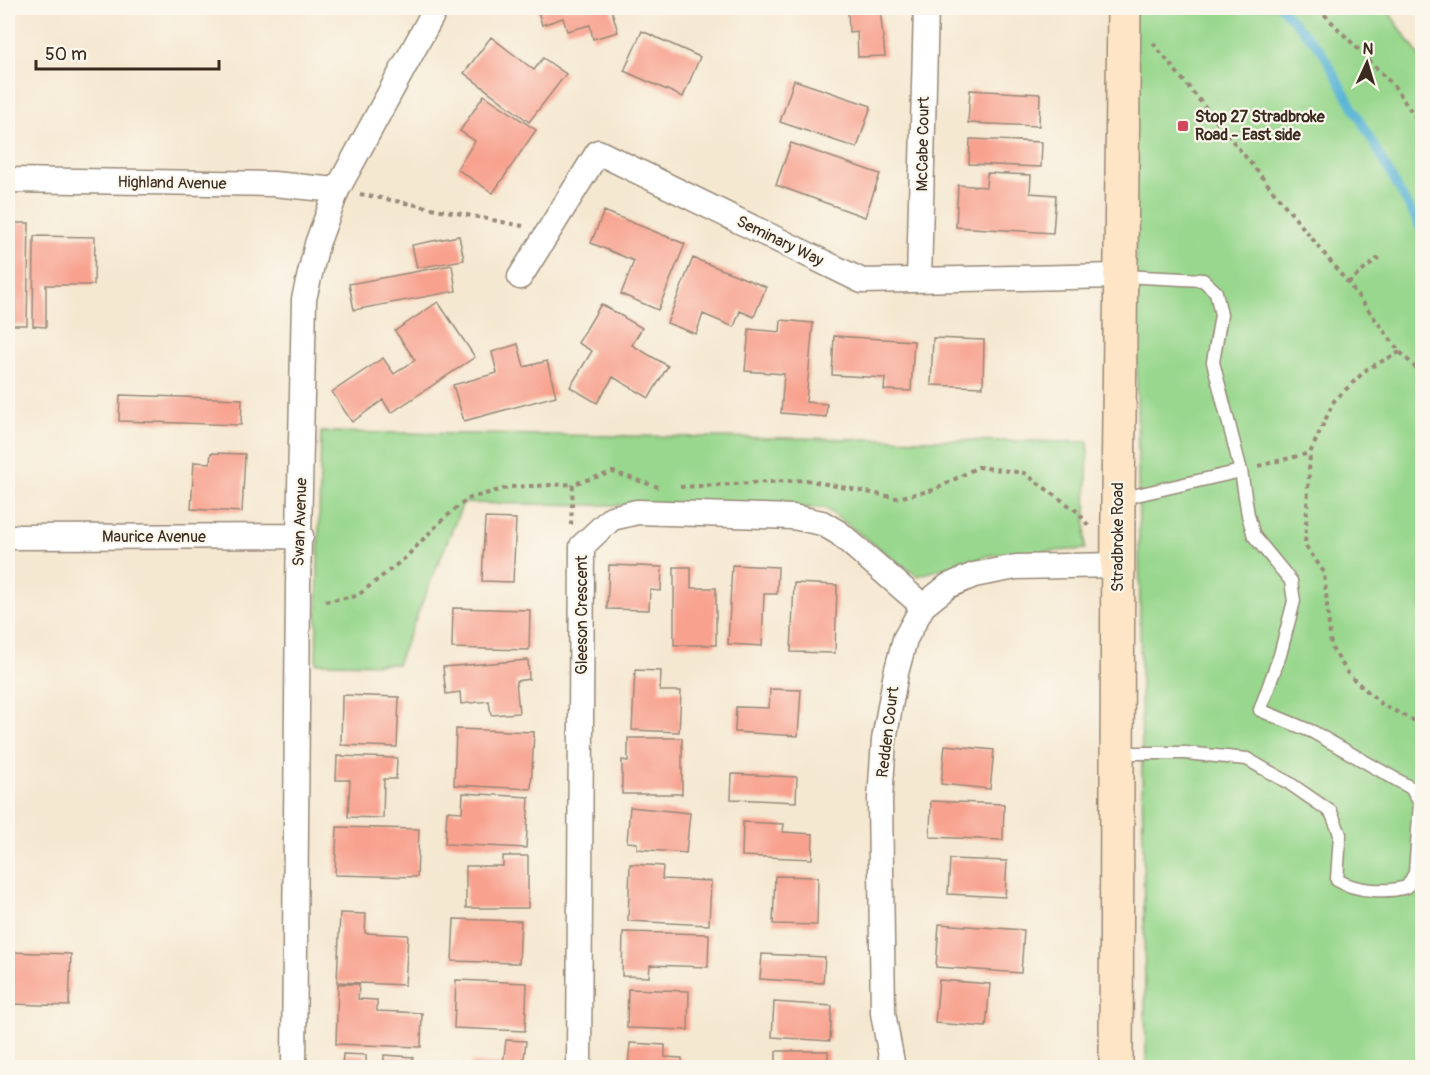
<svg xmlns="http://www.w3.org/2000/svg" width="1430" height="1075" font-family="Pangolin,sans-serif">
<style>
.green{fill:#98d78d;stroke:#6a8056;stroke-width:1.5}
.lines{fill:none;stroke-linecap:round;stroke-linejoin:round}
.stream{stroke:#58b4d6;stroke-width:8}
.building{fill:#f8a18e}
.lane-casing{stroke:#988978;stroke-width:15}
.street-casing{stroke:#988978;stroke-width:27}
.secondary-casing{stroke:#988978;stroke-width:36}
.path{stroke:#988978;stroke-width:4;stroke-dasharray:4.5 4.5;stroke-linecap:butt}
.lane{stroke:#fff;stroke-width:12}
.street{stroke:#fff;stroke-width:24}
.secondary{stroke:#fee5c5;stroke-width:33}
.poi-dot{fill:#d1495b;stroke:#fbf7ec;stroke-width:2}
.labels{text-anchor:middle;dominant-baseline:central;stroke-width:4.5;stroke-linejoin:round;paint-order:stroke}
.poi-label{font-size:16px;font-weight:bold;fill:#3b2a1e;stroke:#fbf7ec;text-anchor:start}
.street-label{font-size:16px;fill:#3b2a1e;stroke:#fbf7ec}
</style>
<rect width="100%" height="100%" fill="#fbf7ec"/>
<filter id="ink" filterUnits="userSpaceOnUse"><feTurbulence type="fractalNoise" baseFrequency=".0167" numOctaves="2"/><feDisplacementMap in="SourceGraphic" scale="12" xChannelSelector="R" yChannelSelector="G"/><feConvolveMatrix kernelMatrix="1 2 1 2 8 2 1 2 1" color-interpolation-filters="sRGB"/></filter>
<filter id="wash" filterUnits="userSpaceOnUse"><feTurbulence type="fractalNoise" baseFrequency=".008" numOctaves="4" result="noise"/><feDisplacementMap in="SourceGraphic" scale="24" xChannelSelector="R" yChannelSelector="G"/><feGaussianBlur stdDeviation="1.35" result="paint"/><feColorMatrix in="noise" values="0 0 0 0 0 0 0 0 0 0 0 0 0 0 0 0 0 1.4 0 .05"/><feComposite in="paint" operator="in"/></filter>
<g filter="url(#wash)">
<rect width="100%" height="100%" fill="#f5e8d1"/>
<!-- green -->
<path class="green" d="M1132,8h254l36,52v1007h-276z
M321,432l767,10 -3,107 -94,6 -74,21 -92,-68 -362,-5 -66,161 -81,-1z"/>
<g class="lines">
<!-- stream -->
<path class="stream" d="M1281,8l40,42 101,181"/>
</g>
<g id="blocks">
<!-- building -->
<path class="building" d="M537,8h74l7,24 -25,7 -3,-14 -23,6 -4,-13 -21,7z
M848,8h32l5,48 -27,1 -1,-26 -8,1z
M642,31l58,26 -17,40 -59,-26z
M491,37l43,33 9,-12 23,16 -37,48 -65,-49z
M794,80l77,26 -14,42 -77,-26z
M970,90l70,4 -1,32 -71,-3z
M484,95l52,35 -43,63 -36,-24 18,-28 -15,-10z
M970,139l72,3 -1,25 -72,-3z
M791,143l89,31 -15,43 -89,-32z
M987,173l44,2 -1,18 26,2 -3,38 -97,-6 2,-42 28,2z
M604,211l81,33 -27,66 -37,-16 13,-33 -43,-18z
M8,223h21l-2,102h-19z
M34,236l61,1 -1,48h-48v42l-13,-1z
M459,236l5,24 -47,8 -5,-23z
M693,258l73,29 -12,30 -14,-6 -6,16 -31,-13 -7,20 -29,-11z
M452,265l4,26 -102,19 -5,-26z
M438,302l37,55 -84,56 -8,-13 -31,22 -20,-30 51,-34 11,16 21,-14 -20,-29z
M601,304l41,24 -10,17 36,21 -19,32 -36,-21 -16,26 -27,-16 22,-36 -14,-8z
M781,320l32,3 -7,79 21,2 -1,13 -45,-4 3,-39 -39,-3 4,-42 31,3z
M834,336l80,5 -3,50 -27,-1 1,-12 -53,-3z
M933,338l51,2 -1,47 -52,-2z
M518,344l6,23 23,-6 9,35 -92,25 -11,-36 44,-12 -5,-21z
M120,395l122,4 -1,26 -122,-4z
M211,453l34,1 -3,58 -51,-3 3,-47 16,1z
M485,518l31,1 -3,63 -31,-1z
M609,565l53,2 -1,24 -11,-1 -1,20 -42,-1z
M732,565l46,2 -1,27h-13l-2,52 -34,-2z
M674,567h17v21h25v57h-42z
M794,583l43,2 -2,68 -44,-1z
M453,608l77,2 -1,40 -77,-2z
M528,660l1,19 -13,2 3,32 -28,2 -2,-14 -28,3 -1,-12 -14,2 -3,-27z
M635,670l26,1 -1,20h21l-2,41 -47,-2z
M770,689l31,1 -3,46 -63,-4 1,-25 33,1z
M342,695l57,2 -2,50 -56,-2z
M456,729l78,3 -3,57 -77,-4z
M628,738h54v56h-60v-34l6,1z
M945,745l49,5 -4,39 -49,-5z
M337,756l60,2 -1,21h-12l-1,39 -35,-1 2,-37h-14z
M732,774l65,3 -1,25 -65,-3z
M463,793l66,4 -3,51 -81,-4 2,-33 15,1z
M931,801l73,3 -1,36 -73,-3z
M630,807l60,6 -4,40 -49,-4v-6l-10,-1z
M743,822l41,2 -1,8 30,2 -1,25 -70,-3z
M337,827l82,2 -2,48 -82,-2z
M503,856h25v52h-62v-42h37z
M950,859l57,2 -2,36 -57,-3z
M630,864l33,2 -1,13 49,2 -2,44 -81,-4z
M775,876l43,1 -1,48 -44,-1z
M340,913l26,1 -1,19 43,2 -3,50 -68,-3z
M454,919l67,2 -2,42 -67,-2z
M939,924l85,6 -3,43 -85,-6z
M623,932l86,2 -1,33 -58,-2 -1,12 -27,-1z
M8,952l63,2 -2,52 -56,-2v9h-5z
M762,954l63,3 -2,26 -63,-4z
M456,980l71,3 -2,48 -71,-3z
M939,980l51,4 -4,43 -51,-4z
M338,984h21l-1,15 19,1v11l45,2 -1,34 -85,-3z
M628,989l61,2 -1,39 -61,-2z
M774,1002l58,4 -2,35 -58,-4z
M506,1040l20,1 -3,27h-53l1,-6 32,3z
M630,1043l35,2v12l17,1v10h-54z
M776,1051h52v17h-52z
M343,1054l23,1v13h-24z
M384,1055l29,2 -1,11h-28z"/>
</g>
</g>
<g filter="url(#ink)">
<use href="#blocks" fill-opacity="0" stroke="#988978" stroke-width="1.5"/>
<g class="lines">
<!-- lane casing -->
<g class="lane-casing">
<path id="lane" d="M1119,499l122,-28
M1120,753h65l62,6 42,24 42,29 9,22 -3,46c19,11 49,13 70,7l8,-14 5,-70 -9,-15 -98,-56 -53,-22 20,-55 14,-54 -3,-20 -37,-45 -6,-21 -7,-44 -28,-109 8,-47 -5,-23 -13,-12 -81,-4"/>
</g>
<!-- street casing -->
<g class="street-casing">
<path id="street" d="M8,180l265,4 64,6
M520,277l78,-125 264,129 258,-5
M919,280l7,-272
M8,537l293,-1
M294,1068l4,-483 6,-286 13,-55 20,-54 99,-182
M579,1068l3,-522 30,-28 25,-6 156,5 29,6 17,10 84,73
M893,1068l-10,-55 -3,-214 4,-59 12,-67 9,-34 18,-33 25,-20 26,-11 42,-8 101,-2"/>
</g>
<!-- secondary casing -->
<g class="secondary-casing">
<path id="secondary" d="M1116,1068l2,-569 6,-491"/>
</g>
<!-- path -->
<path class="path" d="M1318,8l76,78 28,41
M1153,43l195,240 52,69 22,22
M360,194l163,32
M1348,283l34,-28
M1400,352l-33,17 -33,32 -24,52 -5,92 19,27 7,75 19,29 33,29 32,16 7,8
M1258,466l52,-13
M680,487l126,-7 91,18 37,-8 44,-23 46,6 54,39 12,16
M571,525l2,-41 40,-12 45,15
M325,601l32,-5 48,-38 34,-35 28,-24 43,-12 63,-3"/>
<!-- lane -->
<use href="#lane" class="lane"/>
<!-- street -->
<use href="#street" class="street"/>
<!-- secondary -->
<use href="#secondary" class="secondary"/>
</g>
</g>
<!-- markers -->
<rect class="poi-dot" x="1177" y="120" width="12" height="12" rx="3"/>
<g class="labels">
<!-- poi labels -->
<g class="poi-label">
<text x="1195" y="117">Stop 27 Stradbroke<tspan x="1195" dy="18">Road - East side</tspan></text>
</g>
<!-- street labels -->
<g class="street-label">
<text transform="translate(923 144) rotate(-89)">McCabe Court</text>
<text transform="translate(172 183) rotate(1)">Highland Avenue</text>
<text transform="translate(780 241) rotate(26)">Seminary Way</text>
<text transform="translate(300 522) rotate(-88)">Swan Avenue</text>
<text x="154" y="537">Maurice Avenue</text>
<text transform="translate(1118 537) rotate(-90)">Stradbroke Road</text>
<text transform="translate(582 615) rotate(-90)">Gleeson Crescent</text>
<text transform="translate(888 732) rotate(-83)">Redden Court</text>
</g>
</g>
<!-- margin -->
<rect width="1430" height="1075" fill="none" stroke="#fbf7ec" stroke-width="30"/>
<!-- north arrow -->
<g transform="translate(1367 63) rotate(4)" stroke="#fbf7ec" stroke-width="4.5" paint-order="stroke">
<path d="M0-4.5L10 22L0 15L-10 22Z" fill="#3b2a1e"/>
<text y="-9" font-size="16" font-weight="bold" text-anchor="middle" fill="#3b2a1e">N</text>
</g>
<!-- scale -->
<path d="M36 60v9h183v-9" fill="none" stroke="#3b2a1e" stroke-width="3"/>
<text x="45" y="60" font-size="18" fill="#3b2a1e" stroke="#fbf7ec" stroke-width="4.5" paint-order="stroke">50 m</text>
</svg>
